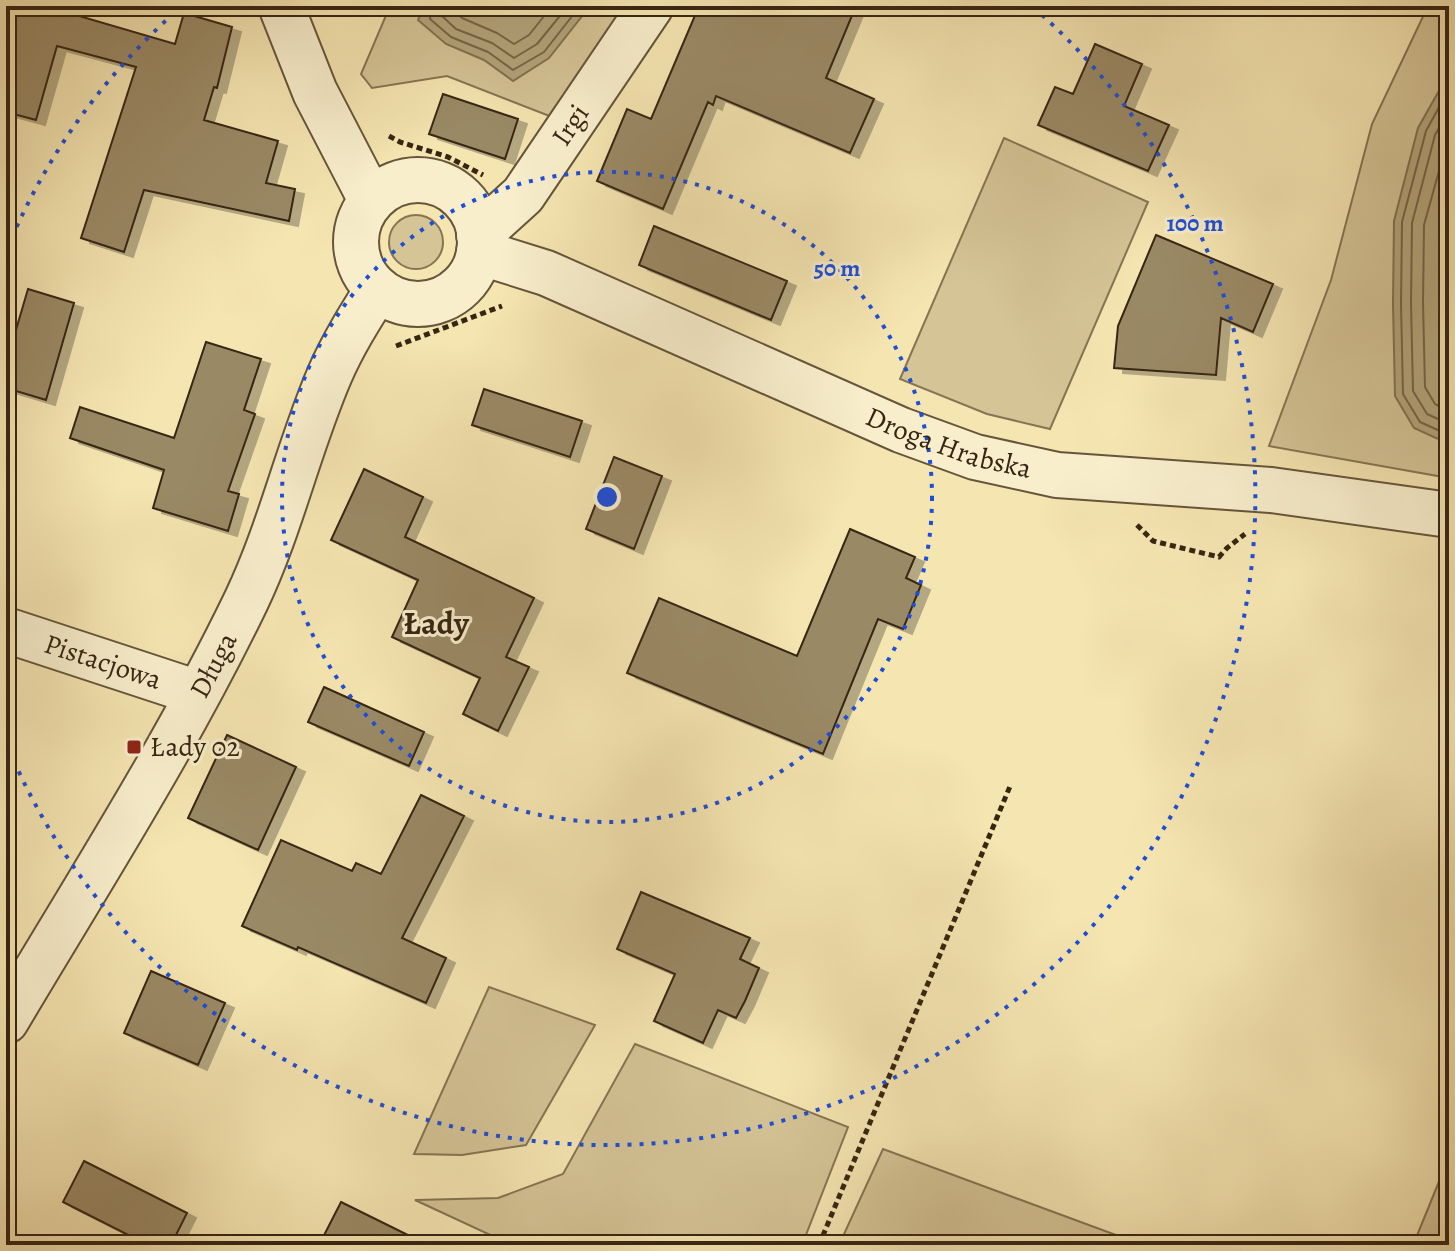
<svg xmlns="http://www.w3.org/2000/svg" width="1455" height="1251" font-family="Alegreya,serif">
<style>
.green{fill:#d5c496;stroke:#867454;stroke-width:2}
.water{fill:#b4a47b;stroke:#827151;stroke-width:2}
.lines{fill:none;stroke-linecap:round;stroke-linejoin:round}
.shore{stroke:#766447;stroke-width:2}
.building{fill:#9a8965;stroke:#372513;stroke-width:2;filter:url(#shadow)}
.minor-casing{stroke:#66553a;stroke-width:48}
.path{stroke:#372513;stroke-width:5;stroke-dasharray:6 4;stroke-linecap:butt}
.minor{stroke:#f8eecc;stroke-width:44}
.ring{fill:none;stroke:#1d4ed8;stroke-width:4;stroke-dasharray:4 8}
.poi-dot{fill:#8f2418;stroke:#f8eecc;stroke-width:3}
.labels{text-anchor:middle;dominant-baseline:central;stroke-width:6;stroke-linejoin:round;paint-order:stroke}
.street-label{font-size:28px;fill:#372513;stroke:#f8eecc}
.poi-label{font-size:28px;fill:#372513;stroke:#f8eecc;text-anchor:start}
.quarter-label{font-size:32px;font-weight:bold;fill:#372513;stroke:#f8eecc}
.centre{fill:#1d4ed8;stroke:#f8eecc;stroke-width:4}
.ring-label{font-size:24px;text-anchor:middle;font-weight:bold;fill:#1d4ed8;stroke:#f8eecc;stroke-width:6;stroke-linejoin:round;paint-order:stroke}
</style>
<defs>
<filter id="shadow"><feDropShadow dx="9" dy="5" stdDeviation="0" flood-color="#0004"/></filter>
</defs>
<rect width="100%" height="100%" fill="#f5e5b1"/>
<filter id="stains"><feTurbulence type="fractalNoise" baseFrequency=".0025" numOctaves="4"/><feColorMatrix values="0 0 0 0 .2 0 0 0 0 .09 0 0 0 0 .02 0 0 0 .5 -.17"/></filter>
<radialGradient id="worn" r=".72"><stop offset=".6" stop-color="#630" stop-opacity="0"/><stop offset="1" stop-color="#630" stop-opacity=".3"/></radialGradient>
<!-- green -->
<path class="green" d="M390,6h239l-77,111 -105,-41 -75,12 -11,-14z
M1428,6h21v472l-180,-32 62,-166 41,-156z
M1004,138l144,64 -98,227 -63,-15 -87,-35z
M389 242a27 27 0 1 1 54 0a27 27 0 1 1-54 0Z
M489,987l106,38 -69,120 -64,10 -48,-1z
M635,1044l213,83 -46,118h-290l-97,-45 83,-2 65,-24z
M883,1149l260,96h-304z
M1449,1157v88h-33v-7z"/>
<!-- water -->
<path class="water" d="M425,6h165l-41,52 -36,23 -29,-21 -38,-16 -28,-24z
M1449,73v371l-35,-16 -19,-32 -2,-92 1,-83 24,-93z"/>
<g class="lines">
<!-- shore -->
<path class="shore" d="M432,6l-2,13 21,18 37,15 25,18 31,-18 36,-46
M442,6v10l14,13 36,14 22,15 23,-14 31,-38
M454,6v5l8,7 35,15 17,11 15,-9 23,-29
M1449,89l-23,42 -24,91 -1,82 2,90 17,28 29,13
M1449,110l-14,25 -23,88 -1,80 2,88 14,23 22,10
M1449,135l-25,90 -1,78 2,84 10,17 14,7"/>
</g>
<!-- building -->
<path class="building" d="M6,6h39l130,38 9,-31 48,14 -15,61 -3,-1 -10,33 74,21 -12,42 29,6 -6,32 -145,-31 -20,62 -43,-14 55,-171 -79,-21 -21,74 -30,-8z
M699,6h157l-30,72 48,21 -24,54 -134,-57 -3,9 -5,-3 -45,107 -66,-28 30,-72 24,10z
M1095,44l47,20 -18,42 45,19 -21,46 -110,-46 17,-38 18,7z
M443,94l75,25 -13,40 -76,-25z
M654,226l133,55 -16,39 -132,-55z
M1156,235l117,49 -20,48 -32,-14 -5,57 -102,-7 4,-42z
M28,289l46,14 -28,97 -40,-12v-24z
M206,342l55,17 -17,51 11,4 -27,77 11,3 -11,37 -75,-23 11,-38 -94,-32 10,-31 94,31z
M484,389l98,32 -12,36 -98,-32z
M614,457l48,19 -28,73 -48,-20z
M364,469l59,28 -18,40 129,61 -28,59 23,10 -31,64 -35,-17 17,-36 -88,-41 26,-57 -87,-40z
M850,529l65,28 -9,21 15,7 -18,44 -25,-10 -55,135 -196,-81 32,-75 138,58z
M324,687l100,45 -15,34 -101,-44z
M227,735l69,32 -38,83 -70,-32z
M421,795l43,21 -62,122 44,20 -20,45 -128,-56 -1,3 -55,-24 39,-86 71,31 4,-8 25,11z
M641,892l109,46 -10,21 19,9 -14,33 -9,17 -18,-8 -15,33 -49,-22 21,-47 -58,-25z
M151,971l74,32 -27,62 -74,-32z
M84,1161l103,52 -16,32h-23l-85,-43z
M341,1202l87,43h-109z"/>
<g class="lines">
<!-- minor casing -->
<g class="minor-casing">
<g id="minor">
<path d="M281,6l34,86 56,108"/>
<circle cx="418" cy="242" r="62"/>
<path id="s1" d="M479,235l44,-40 128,-189"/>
<path id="s2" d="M479,252l67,21 355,157 74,27 82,18 214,15 178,25"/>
<path id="s3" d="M6,630l192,63"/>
<path id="s4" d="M6,1021c82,-138 170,-275 240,-420 35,-73 52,-153 84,-227 13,-30 30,-57 47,-84"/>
</g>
</g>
<!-- path -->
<path class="path" d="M389,136l11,6 48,15 35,18
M396,346l106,-40
M1137,525l16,16 66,16 8,-9 18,-14
M819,1245l192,-461"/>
<!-- minor -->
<use href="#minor" class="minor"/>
</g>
<!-- distance rings -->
<g class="ring">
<circle cx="607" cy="497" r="325"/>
<path d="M7 249A649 649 0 0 1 181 7M1033 7A649 649 0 1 1 7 745"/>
</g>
<!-- markers -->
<rect class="poi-dot" x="126" y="739" width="16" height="16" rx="4"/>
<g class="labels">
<!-- street labels -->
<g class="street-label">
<text stroke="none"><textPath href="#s1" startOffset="144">Irgi</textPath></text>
<text stroke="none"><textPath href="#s2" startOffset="508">Droga Hrabska</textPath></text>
<text stroke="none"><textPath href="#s3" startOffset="102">Pistacjowa</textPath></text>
<text stroke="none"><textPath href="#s4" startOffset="412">Długa</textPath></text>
</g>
<!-- poi labels -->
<g class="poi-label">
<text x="150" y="747">Łady 02</text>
</g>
<!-- quarter labels -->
<g class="quarter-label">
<text x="436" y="623">Łady</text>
</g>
</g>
<circle cx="607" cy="497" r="12" class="centre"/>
<g class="ring-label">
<text x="1195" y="231">100 m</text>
<text x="837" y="276">50 m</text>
</g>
<!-- margin -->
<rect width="1455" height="1251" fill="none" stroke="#f5e5b1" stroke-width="32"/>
<rect x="8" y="8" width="1439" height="1235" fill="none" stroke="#372513" stroke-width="4"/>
<rect x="16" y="16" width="1423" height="1219" fill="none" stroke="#372513" stroke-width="2"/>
<rect width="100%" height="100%" filter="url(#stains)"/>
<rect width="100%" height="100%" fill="url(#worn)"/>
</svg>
